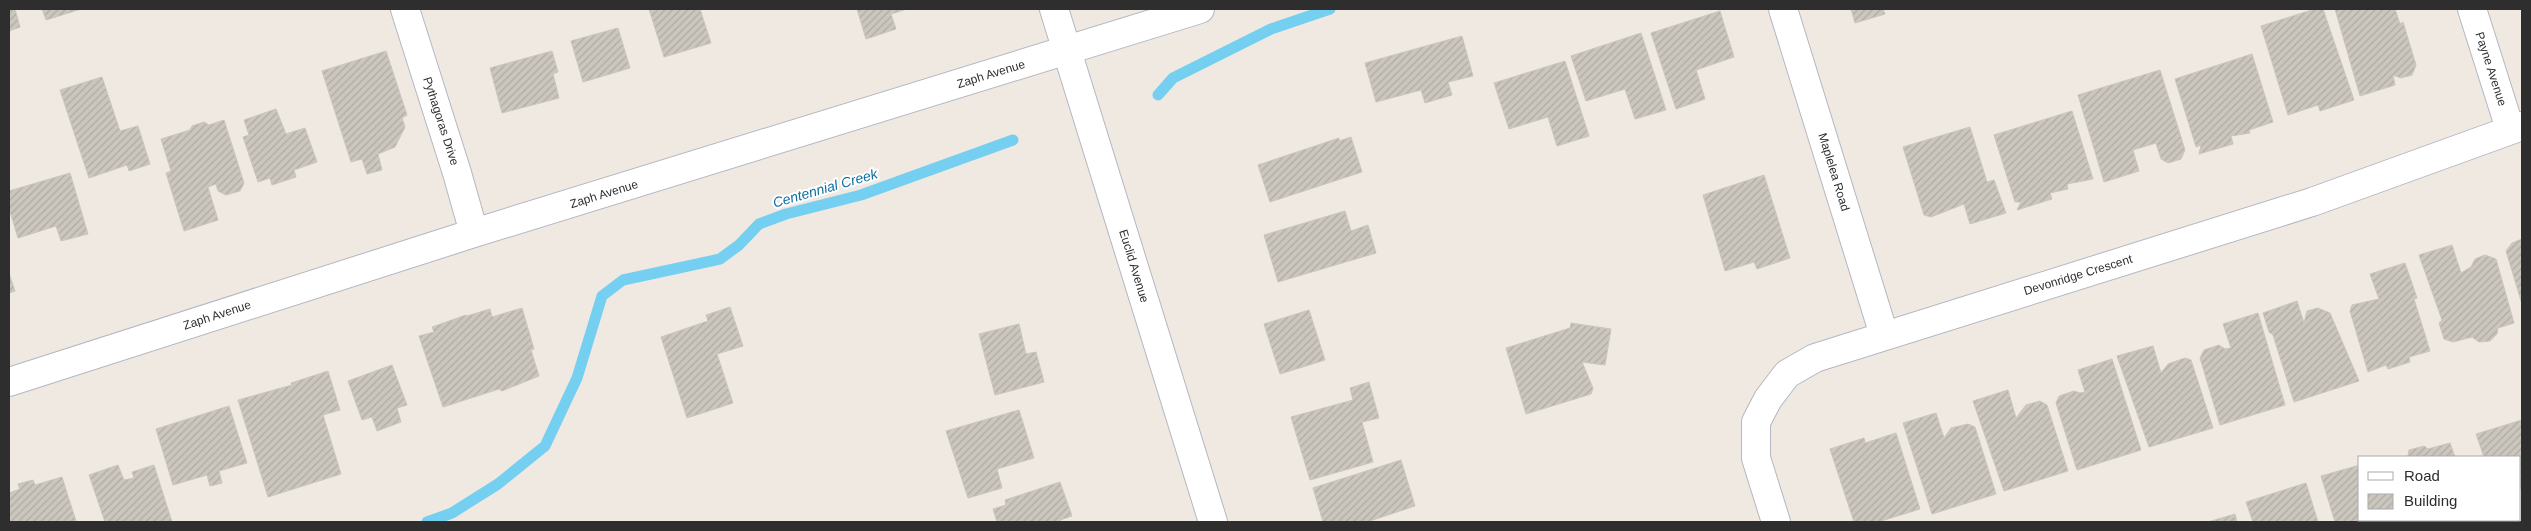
<svg xmlns="http://www.w3.org/2000/svg" width="2531" height="531" font-family="Helvetica,sans-serif">
<style>
.lines{fill:none;stroke-linecap:round;stroke-linejoin:round}
.stream{stroke:#75cff0;stroke-width:11}
.building{fill:url(#building-hatch);stroke:#cbc5ba}
.minor-casing{stroke:#b4b7c1;stroke-width:30}
.minor{stroke:#fff;stroke-width:28}
.labels{text-anchor:middle;dominant-baseline:central;stroke-width:4;stroke-linejoin:round;paint-order:stroke}
.street-label{font-size:12px;fill:#2e2e2e;stroke:#fff}
.water-label{font-size:14px;font-style:italic;fill:#0d6fa3;stroke:#fff}
</style>
<defs>
<pattern id="building-hatch" width="6" height="6" patternUnits="userSpaceOnUse" patternTransform="scale(1.25)"><rect width="6" height="6" fill="#cbc7bf"/><path d="M-1 1l2-2M0 6l6-6M5 7l2-2" fill="none" stroke="#afaba4"/></pattern>
</defs>
<rect width="100%" height="100%" fill="#efe9e1"/>
<g class="lines">
<!-- stream -->
<path class="stream" d="M1158,95l15,-17 98,-49 59,-20
M427,522l25,-9 46,-29 47,-38 32,-68 25,-82 21,-16 97,-21 19,-14 20,-21 27,-10 75,-19 152,-55"/>
</g>
<!-- building -->
<path class="building" d="M9,9h6l5,18 -11,4z
M42,9h39l-35,11z
M649,9h51l11,34 -47,14z
M857,9h50l-16,5 5,15 -30,10z
M1851,9h32l2,5 -30,9z
M2315,9h8l31,91 -34,11 -2,-6 -30,10 -27,-89z
M2335,9h60l5,15 3,-2 13,43 -4,10 -11,3 -8,-3 2,10 -35,11z
M1720,11l14,46 -38,13 9,29 -29,10 -25,-76z
M618,28l12,40 -47,14 -12,-41z
M1641,33l25,77 -31,9 -10,-30 -39,12 -15,-45z
M1462,36l11,40 -25,6 4,13 -27,8 -4,-13 -45,12 -11,-39z
M386,51l21,64 -5,3 3,9 -10,20 -17,7 4,16 -15,4 -5,-15 -11,3 -29,-91z
M552,51l6,21 -5,2 6,24 -57,15 -12,-45z
M2252,54l21,68 -24,8 1,3 -19,3 2,8 -34,10 2,-9 -5,2 -21,-68z
M1565,61l24,75 -32,10 -9,-29 -39,12 -15,-46z
M2160,70l25,80 -4,9 -13,4 -7,-4 -5,-16 -23,7 6,21 -35,11 -26,-87z
M102,77l18,54 18,-5 12,38 -21,7 -2,-6 -38,13 -29,-88z
M276,109l10,25 19,-6 12,34 -23,8 2,7 -24,8 -2,-7 -12,4 -15,-45 6,-2 -5,-15z
M2072,111l21,68 -26,5 1,5 -18,4 2,6 -35,11 4,-8h-6l-21,-67z
M224,120l20,63 -4,8 -14,4 -8,-4 -2,-7 -8,3 10,33 -34,11 -18,-58 5,-2 -10,-32 29,-9 2,-4 12,-4 5,3z
M1970,127l17,55 7,-2 12,33 -36,11 -6,-20 -33,13 -7,-2 -21,-68z
M1351,137l11,35 -92,30 -12,-37 81,-27v3z
M70,173l18,61 -27,7 -5,-15 -38,12 -9,-30v-17z
M1764,175l26,83 -33,11 -3,-7 -29,9 -22,-76z
M1345,211l6,20 17,-6 8,28 -98,29 -14,-47z
M2522,239v65l-16,-53 6,-8z
M2452,245l9,28 10,-6 4,-8 10,-4 11,4 18,64 -16,5 -1,6 -7,7 -11,1 -7,-5 -19,5 -9,-3 -5,-16 3,-3 -23,-65z
M2405,263l12,35 -3,1 16,52 -21,6 1,5 -22,7 -2,-4 -18,7 -18,-61 2,-6 27,-6 -9,-25z
M9,273l6,18 -6,2z
M2297,301l7,22 3,-12 11,-3 12,5 29,68 -65,21 -21,-67 -4,-3 -6,-19z
M730,307l13,39 -26,8 16,49 -46,15 -26,-81 47,-16 -2,-6z
M522,308l12,41 -3,1 8,26 -37,15 -3,-2 -56,18 -24,-71 15,-4 -2,-5 34,-12 1,1 23,-7 2,8z
M1309,310l16,50 -45,14 -16,-50z
M2258,313l27,92 -65,20 -20,-67 4,-8 15,-5 6,4 6,-1 -8,-24z
M1571,323l40,6 -6,36 -23,-3 11,26 -2,6 -65,20 -20,-66 64,-20z
M1019,324l7,30 10,-2 8,30 -49,13 -16,-61z
M2153,346l8,27 7,-9 17,-6 6,2 22,68 -64,19 -32,-91z
M2112,359l29,91 -64,20 -21,-67 3,-7 15,-5 6,2 5,-1 -7,-22z
M392,365l15,40 -10,3 4,14 -24,9 -5,-14 -10,3 -14,-39z
M328,371l12,39 -17,5 18,59 -73,23 -30,-97 54,-15 -1,-2z
M1369,382l10,36 -17,4 11,40 -63,18 -19,-63 62,-17 -3,-12z
M2008,390l8,28 10,-13 14,-4 7,4 21,66 -64,20 -31,-90z
M229,406l18,57 -28,8 3,12 -12,3 -3,-11 -34,10 -17,-56z
M1019,410l15,48 -37,11 5,19 -34,10 -22,-67z
M1936,413l8,25 7,-10 17,-4 7,3 21,67 -64,20 -29,-91z
M2522,420v67l-2,2v-32h-36l-8,-23z
M1896,433l24,76 -42,13h-24l-24,-73 34,-11 1,5z
M2450,443l5,14h-52l5,-1 1,-6 15,-4 4,3z
M1401,460l14,46 -48,16h-44l-10,-34z
M118,465l6,15 10,-2 -2,-6 22,-7 18,57h-67l-16,-47z
M2360,465v55h41l1,2h-67l-14,-46z
M62,477l14,44 -67,1v-29l11,-4 -2,-5 15,-4 2,5z
M1060,482l12,34 -12,4 1,2h-64l-4,-13 13,-4 -1,-5z
M2306,483l12,39h-65l-7,-20z
M2235,514l2,8h-29z
M2404,520h22l-7,2h-12z
M2439,520h37l1,2h-37z"/>
<g class="lines">
<!-- minor casing -->
<g class="minor-casing">
<path id="minor" d="M405,9l52,164 17,60
M1054,9l159,513
M1783,9l101,326
M2472,9l38,120
M9,382l465,-149 726,-224
M1776,522l-20,-64v-36l12,-23 19,-25 28,-16 497,-156 210,-76"/>
</g>
<!-- minor -->
<use href="#minor" class="minor"/>
</g>
<g class="labels">
<!-- street labels -->
<g class="street-label">
<text transform="translate(2491 69) rotate(72)">Payne Avenue</text>
<text transform="translate(991 74) rotate(-17)">Zaph Avenue</text>
<text transform="translate(441 121) rotate(72)">Pythagoras Drive</text>
<text transform="translate(1834 172) rotate(73)">Maplelea Road</text>
<text transform="translate(604 194) rotate(-17)">Zaph Avenue</text>
<text transform="translate(1134 266) rotate(73)">Euclid Avenue</text>
<text transform="translate(2078 275) rotate(-17)">Devonridge Crescent</text>
<text transform="translate(217 315) rotate(-18)">Zaph Avenue</text>
</g>
<!-- water labels -->
<g class="water-label">
<text transform="translate(825 188) rotate(-16)">Centennial Creek</text>
</g>
</g>
<!-- border -->
<rect width="2531" height="531" fill="none" stroke="#2e2e2e" stroke-width="20"/>
<!-- legend -->
<rect x="2358" y="456" width="162" height="65" fill="#ffffff" stroke="#ababab"/>
<rect x="2368" y="472" width="25" height="8" fill="#ffffff" stroke="#ababab"/>
<text x="2404" y="481" font-size="15" fill="#2e2e2e">Road</text>
<rect x="2368" y="494" width="25" height="15" fill="url(#building-hatch)" stroke="#ababab"/>
<text x="2404" y="506" font-size="15" fill="#2e2e2e">Building</text>
</svg>
